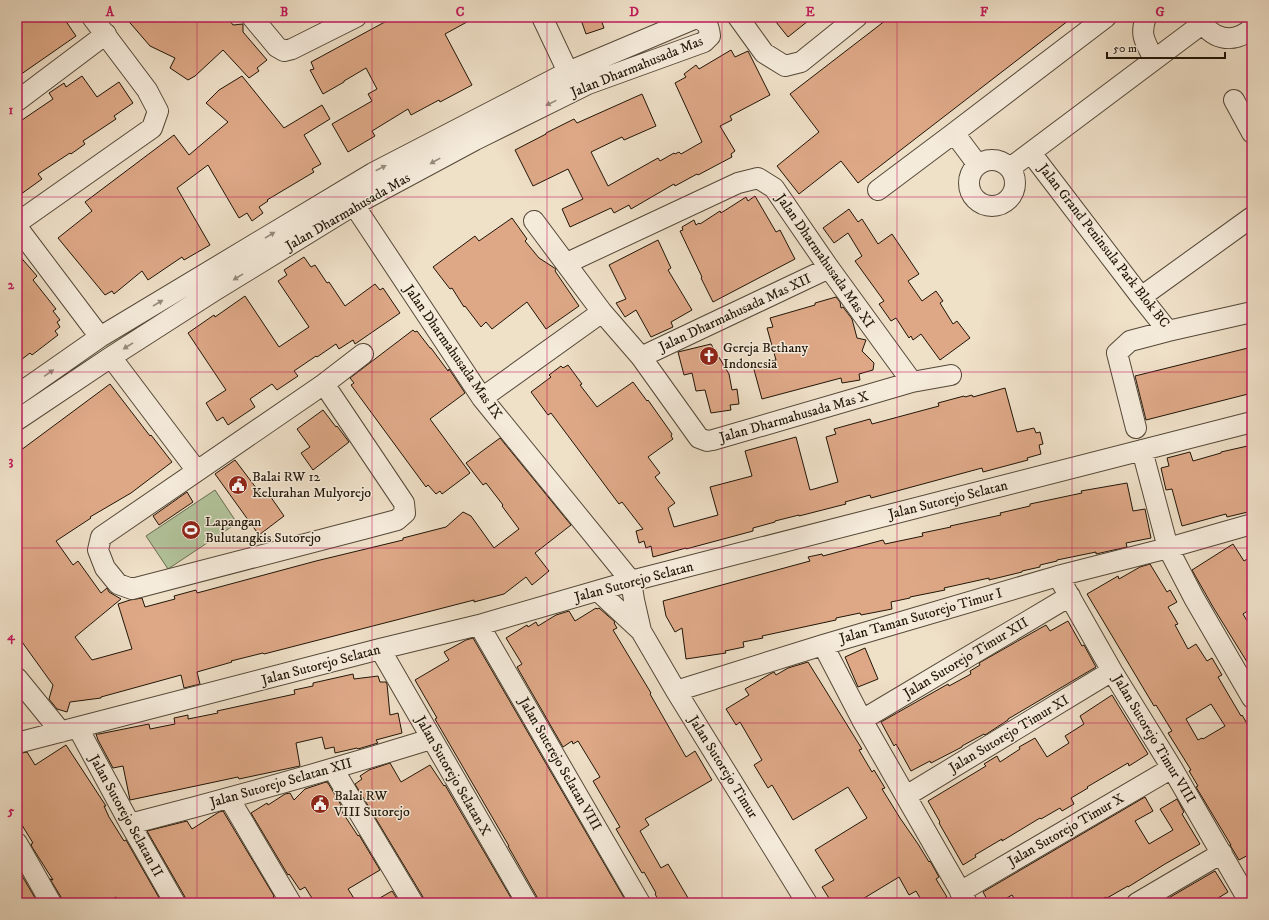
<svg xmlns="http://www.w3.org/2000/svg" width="1269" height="920" font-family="'IM FELL DW Pica',serif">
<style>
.green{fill:#b2c39b;stroke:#696c51}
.building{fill:#dea887;stroke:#201507;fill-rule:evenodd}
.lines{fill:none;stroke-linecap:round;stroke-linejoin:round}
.minor-casing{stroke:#544837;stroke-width:22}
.minor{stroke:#f5ebdb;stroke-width:20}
.oneway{fill:#958b7c}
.grid{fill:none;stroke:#c2185b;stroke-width:1;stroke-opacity:0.55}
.labels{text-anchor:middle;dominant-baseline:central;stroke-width:3;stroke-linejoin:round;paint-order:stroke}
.street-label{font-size:14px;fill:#201507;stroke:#f5ebdb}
.poi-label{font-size:14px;fill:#201507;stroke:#f5ebdb;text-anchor:start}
.neatline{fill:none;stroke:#c2185b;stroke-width:1.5}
.grid-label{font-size:13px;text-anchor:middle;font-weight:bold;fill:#c2185b}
</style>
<rect width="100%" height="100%" fill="#efe0c8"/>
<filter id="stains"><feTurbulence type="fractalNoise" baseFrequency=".005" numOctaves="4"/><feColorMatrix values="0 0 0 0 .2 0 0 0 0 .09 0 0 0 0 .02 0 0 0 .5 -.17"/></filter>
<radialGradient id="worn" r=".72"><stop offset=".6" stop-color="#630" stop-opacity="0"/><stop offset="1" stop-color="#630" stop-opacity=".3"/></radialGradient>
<!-- green -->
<path class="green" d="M215,490l22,33 -69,46 -22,-33z"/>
<!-- building -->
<path class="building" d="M17,17h46l13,19 -59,41z
M125,17h102l6,8 10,-1v8l24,28 -10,8 2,3 -10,7 -26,-28 -28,26 -7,4 -18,-12 5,-10 -25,-12z
M394,17h82l-31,17 27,51 -32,17 -1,-2 -28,15 -3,-6 -36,22 3,5 -27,16 -16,-28 40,-23 -4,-7 9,-5 -11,-21 -22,13v1l-21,12 -13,-24 4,-1 -3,-7z
M580,17h20l4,11 -18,6z
M772,17h41l-25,20z
M890,17h183l-215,166 -17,-22 -42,33 -22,-28 42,-34 -29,-38z
M731,50l4,7 13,-6 22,44 -40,21 2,4 -12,6 15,25 -4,3 1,3 -34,18 -1,-1 -22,12 -1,-2 -43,25 -2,-4 -15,8 -3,-5 -41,19 -8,-18 21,-10 -15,-30 -35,17 -18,-36 31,-16v-1l28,-14 3,4 65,-29 14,32 -32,14 -2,-3 -31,15 17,34 50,-28 2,3 14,-8 1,1 4,-2 2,2 21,-12 -27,-59 11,-6 -2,-3 12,-9 3,4z
M82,76l15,21 22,-15 14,21 -19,13 2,3 -33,22 2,3 -14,10 -1,-1 -32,21 4,5 -25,18v-72l5,-5 31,-21 -4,-6 15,-10 2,4z
M242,76l42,52 38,-23 8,14 -26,16 17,29 -9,5 2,3 -47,28 1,1 -9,6 4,6 -11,8 -5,-8 -8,5 -31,-53 -31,23 33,57 -26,15 -2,-3 -34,23 -6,-9 -28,23 -2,-3 -7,4 -47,-57 34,-27 -7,-9 89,-67 15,20 39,-33 -22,-19 13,-13z
M755,196l21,36 4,-2 15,29 -82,43 -12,-24 1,-1 -22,-46 3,-1 -1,-3 12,-7 2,5 3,-2 1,1 20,-13 1,2 25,-16 2,4z
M849,209l9,13 4,-3 16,25 14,-10 27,40 -11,7 14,20 14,-10 7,10 -3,2 13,21 4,-3 13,17 -30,22 -19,-26 -8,6 -2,-4 -2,2 -13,-20 -5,3 -12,-17 5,-3 -29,-40 7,-5 -14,-23 -14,10 -11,-15z
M512,218l15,21 -2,2 14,17 17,11 -1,2 24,35 -33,23 -19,-27 -35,27 -6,-7 -5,5 -16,-21 -1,1 -12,-19 -2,1 -17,-22 42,-31 4,5z
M658,240l13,28 -3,2 24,40 -21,12 2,5 -22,10 -15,-27 -11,7 -9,-14 10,-4 -17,-34z
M17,253l20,23 -4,4 23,29 -3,2 7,9 -3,2 3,5 -5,4 3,4 -26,20 -2,-2 -13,10z
M304,257l7,10 4,-2 12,18 2,-1 16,24 30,-22 5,6 3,-2 17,25 -45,31 -2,-4 -14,9 -3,-5 -19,13 -1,-1 -22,15 4,5 -21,14 -5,-6 -22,15 5,8 -27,18 -5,-8 -6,4 -11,-18 20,-13 -38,-57 26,-18 1,2 30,-21 34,51 30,-20 -31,-46 9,-6 -3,-5z
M836,297l4,5 1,6 2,-1 9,12 5,19 9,2 -4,11 12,12 -1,7 -14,4 1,6 -18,3 -1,-5 -79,21 -9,-33 23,-6 -9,-32 6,-1 -3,-9 45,-13v-2z
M413,330l2,2 2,-1 13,17h1l17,23 1,-2 16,24 -35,26 40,54 -28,21 -2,-3 -4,3 -8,-9 -2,2 -75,-102 3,-2 -4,-5z
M711,344l18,30 3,16 5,-1 2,15 -9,1 1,5 -20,3 -6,-23 -9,1 -4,-18 -8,2 -6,-23z
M1252,347v46l-106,27 -11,-44z
M568,365l14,19 -2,1 17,22 36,-25 14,19 1,-1 24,34 -1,2 2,3 -25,18 12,16 -5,4 20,26 -7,5 6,19 44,-12 -8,-28 42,-11 -7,-25 51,-14 14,53 4,-1 24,-7 -12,-45 10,-3 -2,-5 36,-10 2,5 67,-18 -1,-3 26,-7 1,1 7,-2 1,2 32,-9 12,44 17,-4 2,5 4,-1 3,12 -4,1 2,9 -14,4 1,2 -45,12 -1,-4 -111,30 -1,-3 -25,7 1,2 -47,12v-1l-24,6v1l-22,6v3l-67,18v-1l-33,9 -2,-11 -5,2 -2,-7 -5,2 -3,-12 7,-2 -21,-27 -3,2 -68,-91 -3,2 -17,-23 20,-15 -2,-2 12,-9 2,2z
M110,384l40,52 1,-1 21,27 -41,31 -41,24 1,1 -35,23 17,24 5,-4 23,32 6,-5 2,4 12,7 -46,38 17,23 40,-11 -14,-45 12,-4 12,-2 3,9 30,-8 -1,-3 22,-6 1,3 119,-32 87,-21v-2l43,-11 17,-15 8,4 23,32 25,-19 -17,-23 1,-1 -17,-22 -3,2 -17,-22 34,-25 71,87 -36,28 14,18 -17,14 -6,-8 -22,17 -30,8v-2l-210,54 -1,-1 -32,8 1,1 -35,10 3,12 -16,4 -3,-13 -80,22v1l-31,4 -3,10 -10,-3 -8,-10 4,-14 -36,-50v-182z
M323,410l13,17 1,-1 12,16 -36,28 -12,-17 9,-6 -13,-18z
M1252,445v66l-25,6 -1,-3 -44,12 -10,-37 -6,1 -5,-22 8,-2 -2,-8 23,-6 3,9 28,-8v-1z
M235,460l28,37 5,-4 16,23 -25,19 -44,-61z
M1127,483l6,28 12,-2 6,29 -25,5 1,4 -31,7v-2l-39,8v1l-17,4v2l-18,4v1l-33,8v-2l-45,10 1,2 -35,7v1l-19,4 1,7 -31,6 -1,-2 -24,5v2l-74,16 1,2 -20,4 1,5 -19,4 1,2 -40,6 -4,-31 -7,4 -9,-16 -3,-15 147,-40 -2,-4 14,-3 1,2 60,-16 2,4 38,-8 -1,-3 29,-6 -1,-1 51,-11 -1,-2 30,-7v-2l52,-11 -1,-2z
M187,492l6,10 -34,23 -6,-9z
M1233,544l11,17 8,-5v52l-9,6 9,15v41l-39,-63 -21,-37z
M1150,564l17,28 3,-2 7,12 -9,5 10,17 -3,1 13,24 8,-5 11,17 5,-3 10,17 -4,2 23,39 1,-1 10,17v121l-13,7 -9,-15h1l-35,-58 2,-1 -9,-15 2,-1 -23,-37 4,-2 -16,-26 -2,1 -67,-112 31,-18 1,3 21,-12zM1211,704l14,22 -22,13 -1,-1 -4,2 -12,-21z
M596,608l1,1 2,-1 16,14 -1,1 3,5 -4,2 38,63 -1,1 36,63 9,-6 17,29 -67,39 4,6 -9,6 21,37 7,-4 23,39h-31l-5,-9 1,-1 -12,-21 -2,1 -26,-44 4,-2 -27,-46 7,-4 -22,-36 -5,3 -1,-3 -9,6 -46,-80 5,-3 -16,-26 21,-13 1,2 8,-5 2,4 18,-11 13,-4 6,10z
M1068,621l14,25 2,-1 12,22 -88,52v1l-23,15 -1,-1 -22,12v1l-31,16 -1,-2 -19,10 -15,-27 -2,2 -13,-24 67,-38 1,2 22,-12 -1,-3 10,-6 -1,-2 67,-38 4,6z
M473,638l154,265h-89l-1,-6 -29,-51h1l-74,-127 2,-1 -22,-38 34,-20 -5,-8 22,-12z
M865,648l13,31 -20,8 -13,-30z
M808,662l54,87 -3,1 13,22 2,-2 11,18 -3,1 18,29 18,26 11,18 1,-1 9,16 -3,2 11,18 -9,6h-15l-7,-12 -7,4 -10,-18 -43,26h-24l-10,-16 12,-7 -19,-30 52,-32 -19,-31 -55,33 -21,-35 -4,3 -14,-23 8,-5 -22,-38 -4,3 -10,-16 23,-14 -4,-6 25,-15 4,-2 2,3 12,-7z
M353,674l1,5 24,-3 2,6h6l1,2 3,31 8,-2 4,20 -26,7 2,3 -20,6 -1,-1 -22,5 -1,-6 -9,2 -3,-12 -26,6 4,23 -61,13 -1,-2 -108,23 -7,-34 -10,2 -15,-28 -2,-6h3l50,-10 1,5 25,-5 -1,-6 14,-3v4l30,-6 -1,-2 78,-17 -1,-4 19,-4v-3z
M1112,695l36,59 -19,12 -1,-3 -41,24 1,1 -17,10 3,6 -12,7 -2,-3 -19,11 -1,-1 -38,23v-2l-27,16 1,2 -13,8 -24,-42 1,-1 -12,-21 58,-35 -2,-2 13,-8 3,6 20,-13 -1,-2 16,-9 12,19 22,-14 -4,-7 19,-12 -4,-8z
M66,745l40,61h-2l5,11 15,24 2,-1 36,63h-42l-4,-6 -9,6h-45l-1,-6 -11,-18 3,1 -21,-33 -1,-3 2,-1 -16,-26v-63l10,-2 8,13z
M390,763l11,19 29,-17 14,21 1,-1 69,118h-90l-1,-6 -68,-113 7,-5 -2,-3 9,-6z
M326,782l2,1 13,22 -2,2 19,29 1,-1 21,35 -32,19 9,14h-42l-10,-16 -5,3 -11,-16 -1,1 -37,-62 16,-10 1,2 17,-11 5,-1 4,7 11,-11z
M1145,797l8,14 -18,10 14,23 24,-14 -13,-21 17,-10 7,13 -2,2 18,30 -35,20 -37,23v-1l-21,12 -1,-1 -10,6h-79l-5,-8 -14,8h-9l-6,-11z
M223,811l51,85 -1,1 4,6h-91l-1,-6 -38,-66 40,-10 5,8 27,-17z
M17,868l1,1 20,34h-21z
M1215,871l13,21 -18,11h-50z
M392,891l8,12h-29z"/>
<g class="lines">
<!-- minor casing -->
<g class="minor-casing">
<path id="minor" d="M252,17l25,30 7,4 8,-2 64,-32
M542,17l26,55
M738,17l26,36 21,13 16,-4 56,-45
M1146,17c-7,20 0,25 8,43
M1200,17c9,23 34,28 52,11
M1234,100l18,33
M17,101l89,-67
M954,133l24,32
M1031,153l110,144 27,34
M969 183a23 23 0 1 1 46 0a23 23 0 1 1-46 0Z
M1010,168l192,-144
M878,190l76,-57 152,-116
M348,195l6,10 128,193 149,183
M534,221l68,91 39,45 58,81 8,3 6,-1 199,-58 39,-7
M17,223l135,-95 6,-17 -11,-21 -55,-73
M17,227l83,110
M567,263l171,-80 20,-5 16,10 55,80 83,114
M1141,297l111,-80
M111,357l86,114
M641,357l188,-89
M324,384l80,119 1,10 -8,7 -34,9 -231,60 -14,-5 -13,-16 -7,-18 3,-13 223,-153 39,-30
M17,395l83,-58 273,-164 195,-101 128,-54c11,4 13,7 14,18l-6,6 -116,42 -113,56 -121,65 -140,86 -103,66 -94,63
M482,398l120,-86
M1136,428l-19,-75 13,-12 38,-10 84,-19
M1142,450l26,98 26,50 58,100
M1058,576l54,95 60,97 78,135
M631,581l3,19 7,31
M598,591l43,40 35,60 131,212
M479,625l161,278
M823,645l39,75 105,183
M380,649l147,254
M17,678l44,54
M676,691l147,-46 235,-69 110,-28 84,-24
M862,720l208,-124
M78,728l52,96 45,79
M17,743l363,-94 99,-24 152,-44 621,-159
M333,769l80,134
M906,796l206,-125
M229,798l62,105
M130,824c101,-26 201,-54 301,-85
M17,843l34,60
M960,892l212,-124
M1137,903l85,-50"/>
</g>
<!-- minor -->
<use href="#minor" class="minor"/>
</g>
<!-- one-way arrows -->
<defs><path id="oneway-solid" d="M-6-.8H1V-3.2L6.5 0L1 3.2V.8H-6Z"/></defs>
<g class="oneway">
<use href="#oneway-solid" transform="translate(551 103) rotate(154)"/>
<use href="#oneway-solid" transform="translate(435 161) rotate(151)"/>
<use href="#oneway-solid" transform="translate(381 168) rotate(-27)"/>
<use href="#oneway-solid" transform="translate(270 235) rotate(-31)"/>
<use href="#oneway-solid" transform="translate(238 277) rotate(148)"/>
<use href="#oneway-solid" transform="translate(158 303) rotate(-31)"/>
<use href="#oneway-solid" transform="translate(128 346) rotate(148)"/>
<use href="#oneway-solid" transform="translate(49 373) rotate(-35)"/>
</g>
<!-- grid -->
<path class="grid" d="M197,17v886M372,17v886M547,17v886M722,17v886M897,17v886M1072,17v886M17,197h1235M17,372h1235M17,548h1235M17,723h1235"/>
<!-- icons -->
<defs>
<g id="church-disc" transform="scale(1)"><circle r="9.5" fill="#8f2418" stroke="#f5ebdb"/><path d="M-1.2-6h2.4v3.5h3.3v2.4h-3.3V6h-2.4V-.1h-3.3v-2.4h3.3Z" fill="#fff"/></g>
<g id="civic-disc" transform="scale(1)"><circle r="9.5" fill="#8f2418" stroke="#f5ebdb"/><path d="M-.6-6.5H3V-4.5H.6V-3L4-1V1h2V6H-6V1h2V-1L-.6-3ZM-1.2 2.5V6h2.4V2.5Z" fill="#fff"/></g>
<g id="stadium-disc" transform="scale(1)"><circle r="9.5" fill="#8f2418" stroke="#f5ebdb"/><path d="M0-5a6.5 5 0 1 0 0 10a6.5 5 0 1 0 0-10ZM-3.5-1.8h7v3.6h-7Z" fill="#fff"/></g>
</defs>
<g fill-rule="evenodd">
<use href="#church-disc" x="709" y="356"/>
<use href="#civic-disc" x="238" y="485"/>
<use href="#stadium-disc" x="191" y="530"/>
<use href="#civic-disc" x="320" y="804"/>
</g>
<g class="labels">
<!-- street labels -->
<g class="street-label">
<text transform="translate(637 67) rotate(-22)">Jalan Dharmahusada Mas</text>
<text transform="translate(348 212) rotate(-30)">Jalan Dharmahusada Mas</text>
<text transform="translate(1104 246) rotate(52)">Jalan Grand Peninsula Park Blok BC</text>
<text transform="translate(825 261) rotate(55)">Jalan Dharmahusada Mas XI</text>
<text transform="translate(735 313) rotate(-25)">Jalan Dharmahusada Mas XII</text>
<text transform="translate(453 352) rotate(55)">Jalan Dharmahusada Mas IX</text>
<text transform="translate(794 417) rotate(-16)">Jalan Dharmahusada Mas X</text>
<text transform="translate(948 500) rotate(-14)">Jalan Sutorejo Selatan</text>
<text transform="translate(634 582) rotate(-15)">Jalan Sutorejo Selatan</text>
<text transform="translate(921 616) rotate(-16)">Jalan Taman Sutorejo Timur I</text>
<text transform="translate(966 658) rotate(-31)">Jalan Sutorejo Timur XII</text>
<text transform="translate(321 665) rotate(-15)">Jalan Sutorejo Selatan</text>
<text transform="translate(1009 734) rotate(-31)">Jalan Sutorejo Timur XI</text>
<text transform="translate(1154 739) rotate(59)">Jalan Sutorejo Timur VIII</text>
<text transform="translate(560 764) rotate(60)">Jalan Suterejo Selatan VIII</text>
<text transform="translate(723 767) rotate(58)">Jalan Sutorejo Timur</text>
<text transform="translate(453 776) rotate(60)">Jalan Sutorejo Selatan X</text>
<text transform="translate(281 783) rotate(-16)">Jalan Sutorejo Selatan XII</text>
<text transform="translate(126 816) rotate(61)">Jalan Sutorejo Selatan II</text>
<text transform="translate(1066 830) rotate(-30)">Jalan Sutorejo Timur X</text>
</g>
<!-- poi labels -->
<g class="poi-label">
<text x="723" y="348">Gereja Bethany<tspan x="723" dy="16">Indonesia</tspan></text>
<text x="252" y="477">Balai RW 12<tspan x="252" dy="16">Kelurahan Mulyorejo</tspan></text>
<text x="205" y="522">Lapangan<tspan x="205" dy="16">Bulutangkis Sutorejo</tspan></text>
<text x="334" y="796">Balai RW<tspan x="334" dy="16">VIII Sutorejo</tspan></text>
</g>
</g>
<!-- margin -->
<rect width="1269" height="920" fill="none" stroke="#efe0c8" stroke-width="44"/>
<!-- scale -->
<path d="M1107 52v6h118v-6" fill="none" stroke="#201507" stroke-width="2"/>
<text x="1113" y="52" font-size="12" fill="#201507" stroke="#f5ebdb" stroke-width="3" paint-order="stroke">50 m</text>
<rect x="22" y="22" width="1225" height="876" class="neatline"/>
<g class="grid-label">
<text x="110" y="16">A</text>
<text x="284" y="16">B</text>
<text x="460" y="16">C</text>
<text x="634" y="16">D</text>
<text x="810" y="16">E</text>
<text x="984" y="16">F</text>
<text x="1160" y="16">G</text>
<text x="11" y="114">1</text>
<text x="11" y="289">2</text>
<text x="11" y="465">3</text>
<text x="11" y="640">4</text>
<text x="11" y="815">5</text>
</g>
<rect width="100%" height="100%" filter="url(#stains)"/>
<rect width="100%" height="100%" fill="url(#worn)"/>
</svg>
